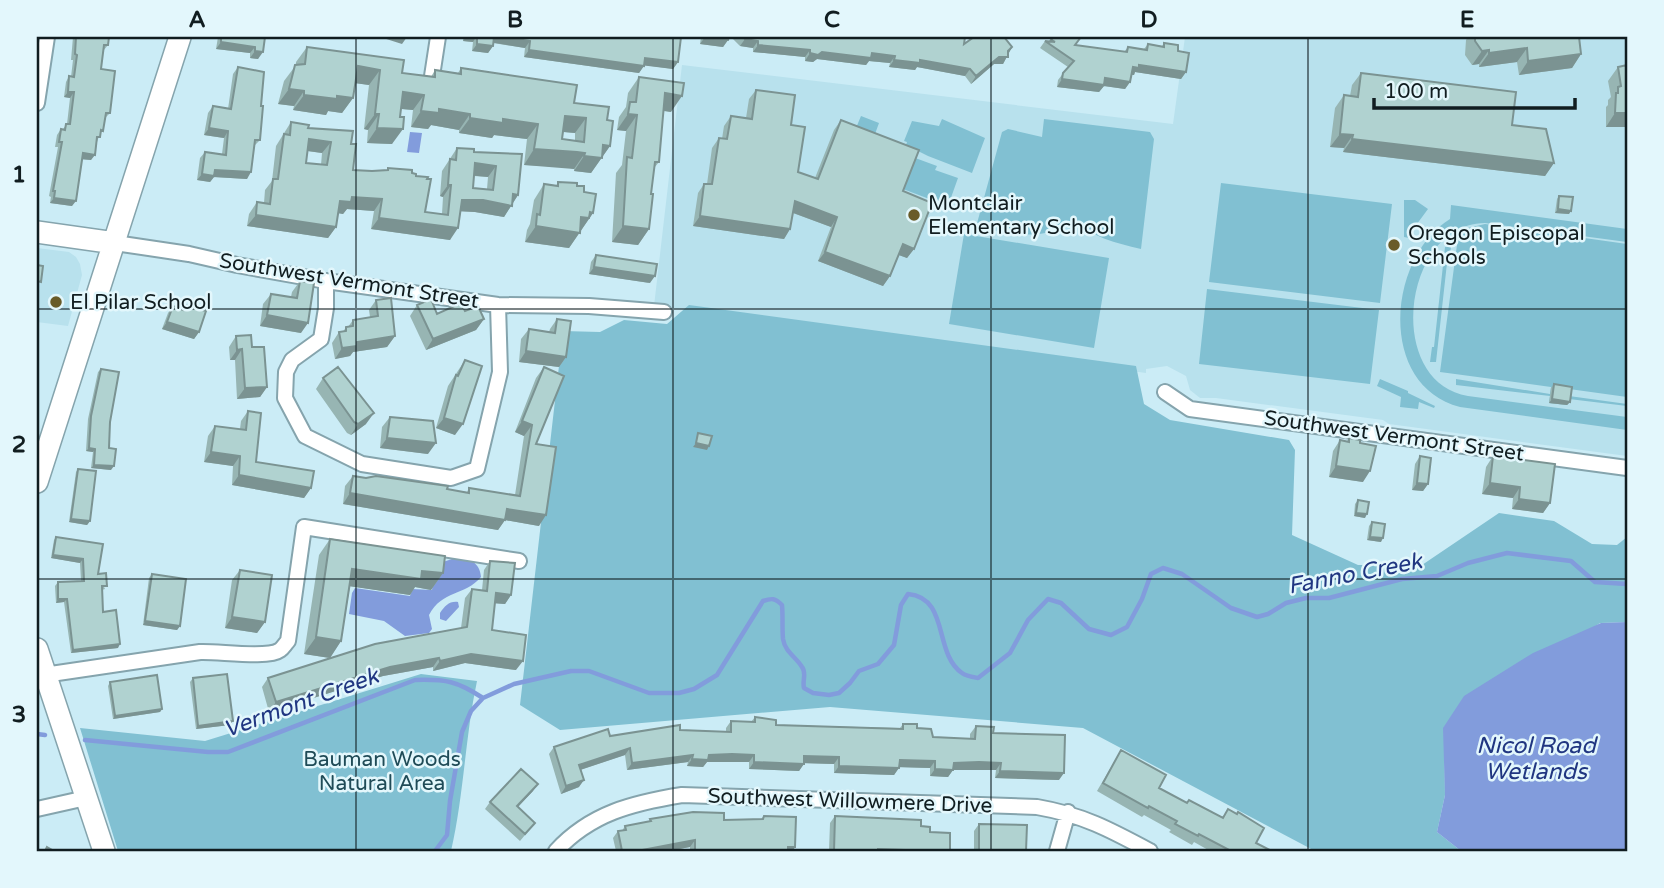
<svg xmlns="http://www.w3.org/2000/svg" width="1664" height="888" font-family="'Varela Round',sans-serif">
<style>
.built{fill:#b8e1ed}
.green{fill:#81c0d2}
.water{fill:#829cdc}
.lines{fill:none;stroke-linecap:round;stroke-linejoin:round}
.stream{stroke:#829cdc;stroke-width:4.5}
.street-casing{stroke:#85a4ad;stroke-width:18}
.secondary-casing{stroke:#85a4ad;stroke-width:24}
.street{stroke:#fff;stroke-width:14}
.secondary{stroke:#fff;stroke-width:21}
.wall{fill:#97b5b3;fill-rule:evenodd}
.shaded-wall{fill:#7b9392}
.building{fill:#b0d2d0;stroke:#7b9392;stroke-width:2;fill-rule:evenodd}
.grid{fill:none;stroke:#111d20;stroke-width:2;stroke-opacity:0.55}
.poi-dot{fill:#695b28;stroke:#e3f7fc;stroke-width:2.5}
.labels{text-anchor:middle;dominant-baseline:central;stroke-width:5;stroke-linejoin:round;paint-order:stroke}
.poi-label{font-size:21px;fill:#111d20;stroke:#e3f7fc;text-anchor:start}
.street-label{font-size:21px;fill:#111d20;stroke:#e3f7fc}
.park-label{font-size:21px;fill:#1f4b57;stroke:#e3f7fc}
.water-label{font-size:23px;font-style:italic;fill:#203681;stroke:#e3f7fc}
.neatline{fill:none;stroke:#111d20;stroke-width:2.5}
.grid-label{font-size:23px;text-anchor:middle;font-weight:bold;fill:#111d20}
</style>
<rect width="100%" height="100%" fill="#cbecf6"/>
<!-- built -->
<path class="built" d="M1185,37h442v419l-238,-32 -6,-4 -167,-22h-16l-10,-8 -4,-14 -19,-10 -21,3v4l-492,-67 28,-241 491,59z
M37,248l32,4 7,5 4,7 2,11 -14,51 -31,-4z"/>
<!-- green -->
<path class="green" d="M861,116l18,7 -4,11 -19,-6z
M942,119l43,19 -13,35 -44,-17 -22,-11 1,-3 -3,-1 8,-20 27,5z
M1044,119l106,13 4,7 -13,110c-26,-6 -48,-12 -69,-29 -23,23 -68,13 -96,7l26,-95 6,-3 34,8z
M899,152l38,14 -2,4 23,8 -10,28 -61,-23z
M1221,183l171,21 -12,99 -171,-21z
M1404,200h11l13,9 -17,23 -2,6 -5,-1z
M1451,205l176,24v13l-142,-19c-83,1 -101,159 -17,173l159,21v13l-167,-23c-83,-22 -73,-149 -10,-188z
M1485,224l142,20v153l-65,-9 7,8 58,8v2l-58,-7 -2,6 -18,-2 1,-7 -94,-11v-6l94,15 1,-7 -111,-15 19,-142z
M964,234l145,24 -15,90 -145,-24z
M1445,247h6l-2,16h-2l-11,99h-6l2,-15h2z
M1207,289l172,21 -9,74 -171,-20z
M689,305l447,61 8,38 26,16 119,20 6,10 -3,85 66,30h64l77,-52 55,8 38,23 25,1 10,-8v85l-27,1 -156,104 1,68 -8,37 24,19h-146l-232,-123 -253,-21 -270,23 -40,-25 43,-374 37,1 24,-12 43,4z
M1380,379l28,12v2l27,13 -1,2 -15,-6 -1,7 -18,-2 1,-10 -24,-11z
M421,674l56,7c-12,56 -13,114 -26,170h-333l-38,-123 125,13z"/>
<!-- water -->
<path class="water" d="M410,132l12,1 -3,20 -12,-1z
M455,558c14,0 25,4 26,19 -16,19 -39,13 -52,38l3,14 -3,4 -24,3 -21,-15 -35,-7 3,-21 3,-5 55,8 2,-7 20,1 2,-15 9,-13z
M458,602l1,5 -13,14 -6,-2v-6c5,-7 9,-12 18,-11z
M1627,622v229h-166l-24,-19 8,-37 -2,-67 21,-32 69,-43 68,-30z"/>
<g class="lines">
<!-- stream -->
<path class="stream" d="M37,734l8,1
M85,740l123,12h20l187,-72c31,-1 42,1 68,18
M435,851l12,-16 3,-34 12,-69 9,-21 12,-13 31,-14 57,-13h18l60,22h30l15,-4 23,-14 46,-74c9,-3 12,-3 19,4 1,11 0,23 1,34 2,13 13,18 19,28 5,6 0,14 2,21l9,5 16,2 10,-2 11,-10 9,-12 19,-7 16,-19 7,-40 7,-11c42,4 25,59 54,79 4,3 11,4 16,5l32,-25 18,-33 20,-21 13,4 28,26 22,6 16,-8 15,-28 9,-25 12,-6 19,6 49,34 26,9 11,-3 18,-11 20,-5h23l73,-19 35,-3 31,-13 39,-10 64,8 24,21 32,2"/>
<!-- street casing -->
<g class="street-casing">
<path id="street" d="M432,76l6,-39
M37,103l10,-66
M115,243l74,11 48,11 89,16 172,24 91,1 75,6
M326,281v27l-5,31 -29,21 -6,12 -1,26 20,38 57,28 89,14 26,-9 23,-97 -2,-67
M1165,392l25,17 437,59
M44,675l156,-23c18,-1 68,7 80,-2 3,-2 5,-6 8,-9l16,-114 215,34
M37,809l49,-11
M556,851c35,-38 77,-48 126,-56l355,12c46,8 72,22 113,44
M1057,851l11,-39"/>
</g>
<!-- secondary casing -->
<g class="secondary-casing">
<path id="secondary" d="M37,232l78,11
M37,482l143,-445
M37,649l67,202"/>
</g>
<!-- street -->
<use href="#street" class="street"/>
<!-- secondary -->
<use href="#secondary" class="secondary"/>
</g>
<!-- wall -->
<path class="wall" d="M73,37h36l-1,8 -5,6 -2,18 9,44 -5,5 -14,42 -9,-1 -10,47 -22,-3 1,-6 -2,-1 9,-49h-3l2,-12 4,-6h2l4,-5 3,-26 -6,-1 2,-15 3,-6 2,1 2,-17h-2z
M218,37h47l-7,22 -8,-1v-5l-34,-4z
M463,37h218l-3,25 -5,7 -29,-4 -5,8 -115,-16 1,-9 -32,-5v3l-5,7 -16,-2 1,-9 -10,-1z
M701,37h28l-1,3 -5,7 -23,-3z
M731,37h234l-1,7 48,3 -9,17h-9l-23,20 -6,-8 -48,-9 -2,3 -26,-3 1,-4 -21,-2 -3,4 -49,-6 -4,3 -8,-1v-4l-52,-5v-4l-13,-2z
M1054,37l21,8 49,7 4,-5 16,2 4,-5 14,2 2,-3 14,8 8,21 -5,7 -46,-7 -1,3h-3l-1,7 -5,7 -21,-3 -5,6 -42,-5 1,-7 10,-13 -28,-19 5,-7 5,1z
M1468,37h111l2,17 -9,14 -53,7 -2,-13 -38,5v-3l-7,1 -7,-10 1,-15z
M307,47l95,26 29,4 4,-7 23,3 3,-5 113,35 33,17 3,26 -19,27 -17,-2v-2l-8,-2 -42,-2 3,-26 -33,-4 -2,3 -33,-5v-3l-28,-5 -3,4 -17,-2 2,-17 -12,-1 -9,35 -25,-1 1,-13 -4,-1 5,-44 -14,-2 -2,15 -11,15 -14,-2 -2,4 -33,-5 1,-4 -16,-2 6,-23 12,-16v-3zM563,132l12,1v8l-13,-2z
M238,67l23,39 -1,34 -6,6 -7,33 -33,-2 -4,5 -13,-2 3,-22 5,-6 17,2 2,-16 -20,-3 4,-22 5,-7 15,3 5,-35z
M1618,67l9,60h-21v-20l2,-2v-5l3,-3 -3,-16z
M1361,73l151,52 42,38 -9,13 -202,-24 1,-4 -14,-1 5,-39 9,-13 6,1 2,-11z
M639,77l32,35 -8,-1 -4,51 -5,6 -3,26 -2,35 -11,16 -26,-3 4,-69 6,-8 4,-34 -9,-1 2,-13 7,-10 2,-14z
M756,90l35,35 7,47 17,6 19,-48 7,-10 62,71 11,58 -7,9 -8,-3 -9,21 -7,10 -65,-25 13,-34 -38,-14 -3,16 -6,10 -91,-13 5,-33 6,-9h3l5,-36 7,-10 3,1 2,-13 7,-10 15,2 3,-19z
M291,122l17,6 43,16 2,26 19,1 15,-1 1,-2 24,5 4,3 9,36 17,2 1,-17 -3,-1 2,-25 15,-23 17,4 48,2 -4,41 -14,22 -29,-5 -15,-1 -10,29 -79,-11 3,-18 -27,-2 -4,5 -5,-1 -2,14 -8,11 -81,-12 2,-12 8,-12 7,1 1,-13 7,-9 4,-35zM307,151l15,2 -1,12 -15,-2zM474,176l14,1 -1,12 -14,-1z
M558,182l19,4 7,6 9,21 -24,35 -44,-6 2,-12 3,-6 4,-24 10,-16 12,2z
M1559,196l10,18 -14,-1 2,-14z
M596,255l54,28 -61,-9 2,-12z
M300,281l1,52 -41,-7 3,-22 8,-10 20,3 1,-5z
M376,300l19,36 -8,11 -34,5 -3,4 -15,3 -3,-16 7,-11h4l3,-5h2l5,-7 17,-3 -1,-7z
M185,305l14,27 -5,7 -32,-10 6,-16 5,-7 9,3z
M417,305l20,9 28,-3 19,8 -8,11 -50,20 -16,-34z
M557,319l9,38 -7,10 -40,-5 2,-23 8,-10 20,3 1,-3z
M236,336l31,51 -7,10 -23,2 -2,-39h-5l-1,-13z
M465,360l-10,75 -19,-7 12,-42z
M544,367l-8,77 3,82 -34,-6 -7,10 -155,-26 2,-18 8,-10 114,16 2,-4 46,7 9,-59 -9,-4 21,-54z
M101,369l9,53 -1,26 2,22 -20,-2 2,-16 -7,-1 2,-32 10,-47z
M323,378l43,46 -15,11 -4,-2 -31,-44z
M1554,384l16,18 -3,3 -18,-2 2,-15z
M248,411l8,51 55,26 -7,10 -72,-13 1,-19 -29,-4 4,-26 7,-10 25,3 1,-8z
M390,417l38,37 -48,-6 2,-21z
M1349,438l11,5 3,39 -34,-5 4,-26 7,-11 7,1z
M1420,456l8,28 -5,7 -11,-1 3,-26z
M1493,456l57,47 -7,10 -31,-4 1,-11 -31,-4 4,-27z
M78,469l12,52 -3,4 -18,-3 7,-50z
M1358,500l7,18 -11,-2 1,-12z
M1372,522l9,20 -14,-2 2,-14z
M56,537l42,37 7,15 -3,1 1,22 15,36 -47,5 -7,-51 -8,1 -1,-17 3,-4 23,-1 -1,-18 -29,-5 3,-18z
M330,539l113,34 -12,17 -16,-3 -5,8 -60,-9 -9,55 -11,17 -26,-4 15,-99z
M490,561l21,34 -6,9 -10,-1 -3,27 24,40 -51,-7 -32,8v-4l-50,9 -114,36 -7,-25 6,-9 193,-50 4,-30 7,-9 10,1 2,-20z
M240,570l25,52 -8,11 -32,-5 7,-48z
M152,574l28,52 -3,4 -34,-5 6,-47z
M193,678l37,47 -34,4 -6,-47z
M110,682l52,27 -2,3 -47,7 -5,-33z
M755,717l21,8 124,3 3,-4 14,4 16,9 37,2v-5l6,-8 17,7 66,47 -64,-2 1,-8 -22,-1 -21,1 -5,7 -18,-1v-8l-31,-1 -5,8 -60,-2v-9l-30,-1 -5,8 -50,-2v-7l-22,-1 -20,1 -4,5 -16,-1 1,-4 -61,8 -2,-15 -45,15 -1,17 -18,7 -12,-40 5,-7 56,-11 70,-6 46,2v-4l5,-7 20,1z
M1121,750l38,38 27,15 36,15 6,-9 28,34 16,8h-62l-16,-9 -2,3 -23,-13 2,-2 -27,-15 -2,2 -45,-26z
M533,791l-15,16 17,16 -15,18 -35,-32 5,-7z
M764,816l29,35h-103v-4l-22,4h-52l-3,-13 5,-7h4l3,-5 23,-4 2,-3 74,1 37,-1z
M835,816l86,10 9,6 20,19h-121l1,-28z
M979,824l47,27h-52v-20z"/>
<!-- shaded-wall -->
<path class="shaded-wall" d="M380,37h27l-5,7z
M466,37h10l-3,5 -10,-1z
M493,37h11l26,4 -5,7 -36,-6z
M705,37l23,3 -5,7 -23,-3z
M745,39l13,2 -5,7 -13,-2z
M221,42l34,5 -5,6 -34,-4z
M477,44l16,2 -5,7 -16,-2z
M758,45l52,5 -5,7 -52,-5z
M1012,47l-9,17h-9l-23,20 5,-8 23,-19z
M1527,48l-10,14 -38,5 10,-14z
M529,50l115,16 -5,7 -115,-16z
M1489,50l-10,14 -7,1 10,-14z
M255,51l8,1 -5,7 -8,-1z
M822,52l50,1 23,3 -5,7 -21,-2 -3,4 -49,-6 -4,3 -8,-1 5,-8z
M1581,54l-9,14 -53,7 9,-14z
M645,58l33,4 -5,7 -33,-4z
M894,60h26l50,9 -5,7 -48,-9 -2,3 -26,-3z
M1139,65l47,7 -5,7 -46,-7 -1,3 -6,-1 5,-7z
M358,66l22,4 -11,15 -22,-3z
M1105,78l25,4 -5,7 -21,-3 -5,6 -42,-5 5,-8z
M289,89l15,2 -10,15 -16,-2z
M68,92h6l-4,6 -6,-1z
M403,92l21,3 -11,15 -21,-2z
M665,93l17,3 -11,16 -17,-3z
M304,95l33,1 16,2 -11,15 -14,-2 -2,4 -33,-5z
M439,109l31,5 -11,16 -28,-5 -3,4 -17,-2 10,-16z
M1615,113h12v14h-21z
M375,114h4l-11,16 -4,-1z
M628,114l9,1 -11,16 -9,-1z
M565,116l21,2 -11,15 -21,-2z
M470,118l33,1 35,5 -11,15 -33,-4 -2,3 -33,-5z
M209,128l19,3 -4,7 -20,-3z
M377,128l26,1 -11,15 -25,-1z
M1340,134l13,1 -9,13 -14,-1z
M309,139l22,3 -9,11 -21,-3z
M1352,139l202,24 -9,13 -202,-24z
M603,145l7,1 -19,27 -17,-2 10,-15z
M534,149l43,3 8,1 -11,16 -50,-4z
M83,153l12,2 -4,5 -12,-1z
M475,163l21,3 -8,11 -21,-2z
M215,170l36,2 -4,7 -33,-2 -4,5 -13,-2 5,-6z
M448,185h3l-8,12 -3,-1z
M513,194l5,1 -14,22 -29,-5 -21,-1 8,-11z
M352,197l30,2 -8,12 -27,-2 -4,5 -11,-2 8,-11z
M54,198l22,3 -4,5 -22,-3z
M795,201l42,16 -6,10 -43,-16z
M1558,209l13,2 -2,3 -14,-1z
M590,212l3,1 -24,35 -44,-6 11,-16 45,-9z
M256,215l80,12 -8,11 -81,-12z
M700,216l90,13 -6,10 -91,-13z
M379,218l79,10 -8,12 -79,-11z
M623,226l26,3 -11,16 -26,-3z
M903,244l11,5 -7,9 -11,-4z
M825,252l65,24 -7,10 -65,-25z
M594,267l61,9 -5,7 -61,-9z
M267,315l41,8 -7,10 -41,-7z
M484,319l-8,11 -50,20 7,-11z
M167,322l32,10 -5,7 -32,-10z
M395,336l-8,11 -34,5 -3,4 -15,3 7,-11 15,-6z
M242,349l-7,11h-5l7,-10z
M526,351l40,6 -7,10 -40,-5z
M267,387l-7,10 -23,2 8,-11z
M1552,399l18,3 -3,3 -18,-2z
M374,413l-8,11 -15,11 7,-11z
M444,418l19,6 -8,11 -19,-7z
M522,421l10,4 -8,11 -9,-4z
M387,438l49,5 -8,11 -48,-6z
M696,443l13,3 -2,4 -14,-3z
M89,448l6,1 -2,3 -7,-1z
M211,452l29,4 -7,10 -29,-4z
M94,465l20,1 -3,4 -20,-2z
M1336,466l34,5 -7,11 -34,-5z
M239,475l72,13 -7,10 -72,-13z
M1417,483l11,1 -5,7 -11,-1z
M1490,483l30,4 -7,11 -31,-4z
M350,493l157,16 39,6 -7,11 -34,-6 -7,10 -155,-26z
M1519,499l31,4 -7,10 -31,-4z
M1356,513l11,1 -2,4 -11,-2z
M71,519l19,2 -3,4 -18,-3z
M1370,537l13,1 -2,4 -14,-2z
M53,555l30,4 -3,4 -29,-5z
M352,569l70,2 21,2 -12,17 -16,-3 -5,8 -69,-10z
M496,593l15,2 -6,9 -15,-1z
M58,599h9l-3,3 -8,1z
M232,617l33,5 -8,11 -32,-5z
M145,621l35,5 -3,4 -34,-5z
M316,637l25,4 -11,17 -26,-4z
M120,644l-2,4 -47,5 2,-3z
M471,654l52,7 -7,9 -51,-7 -32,8 7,-10z
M439,658l-6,9 -50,9 -114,36 7,-10 114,-35z
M162,709l-2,3 -47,7 2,-3z
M233,721l-3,4 -34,4 2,-3z
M630,748l-5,7 -51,17 5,-7z
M732,754l22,1 -5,7h-42l-4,5 -16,-1 5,-7 17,-4z
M693,755l-5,7 -61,8 5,-7z
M804,756l35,1 -5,7 -35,-1z
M900,760l35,1 -5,7 -35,-1z
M754,762l50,2 -5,7 -50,-2z
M979,762l22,1 -5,7h-44h1l-5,7 -18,-1 5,-7 19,-6z
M839,766l60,2 -5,7 -60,-2z
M1000,771l64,2 -5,7 -64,-2z
M584,780l-5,7 -18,7 5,-8z
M538,784l-5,7 -21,22 5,-7z
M695,840l-5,7 -22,4h-31z
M788,847h7l-2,4h-8z
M878,849l26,1v1h-27z"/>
<!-- building -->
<path class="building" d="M76,37h33l-1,8h-4l-3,24 14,2 -5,42h-4l-3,18 -2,-1 -1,7h-3l-2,18 -12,-2 -7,48 -22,-3 1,-7h-2l9,-49h-3l2,-13 4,1 1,-6h4l4,-32h-6l1,-16 5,1 3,-22 -2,-1z
M221,37h44l-2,15 -8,-1v-4l-34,-5z
M477,37h17l-1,9 -16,-2z
M504,37h177l-3,25 -33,-4 -1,8 -115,-16 1,-9z
M705,37h24l-1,3z
M743,37h222l-1,7 10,-7h30l8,10 -4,4v6h-9l-23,19 -6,-7 -50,-9v3l-26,-3 1,-4 -23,-3 -1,5 -49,-6 -4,3 -8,-2v-3l-52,-5v-4l-13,-2z
M1054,37h27l-6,8 52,7 1,-5 19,3 1,-6 16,3v-4l14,2v6l11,2 -3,19 -47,-7v3l-6,-1 -3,15 -25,-4 -1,7 -42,-6 1,-6 11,-12 -29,-20 10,1 -4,-2z
M1475,37h104l2,17 -53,7 -1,-13 -38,5v-3l-7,1 -7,-10z
M307,47l97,13 -2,13 33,4v-7l26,4v-6l116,17 -3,18 35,4 -2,13 6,1 -3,25 -7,-1 -1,13 -18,-2 1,-3 -8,-1 -43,-3 4,-25 -35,-5v4l-33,-5v-4l-31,-5v4l-18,-2 3,-16 -21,-3 -3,25h4l-1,12 -26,-1 2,-14h-4l5,-44 -22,-4 -5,32 -16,-2v3l-33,-4v-4l-15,-2 6,-24 10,-1zM565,116l21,2 -2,24 -22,-3z
M1627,65v48h-12l1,-20h2v-6l3,-1 -3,-19z
M238,67l26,5 -3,34h2l-3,34h-5l-4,32 -36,-2 -1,6 -12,-2 3,-22 21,3 2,-24 -19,-3 4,-22 18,3z
M1361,73l155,19 -4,33 34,4 8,34 -202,-24 1,-4 -13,-1 4,-39 14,2z
M639,77l45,6 -2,13 -17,-3 -6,69h-4l-4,32h2l-4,35 -26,-3 4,-69 5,1 5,-43 -9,-1 2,-12h6z
M756,90l39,5 -4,30 14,2 -7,45 20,7 23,-59 78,30 -16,41 29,12 -18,46 -11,-5 -13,32 -65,-24 12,-35 -42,-16 -5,28 -90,-13 4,-32h8l7,-46 8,1 4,-23 21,3z
M291,122l18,3 -1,3 45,3 -2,13h5l-3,26 19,1 16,-1v-2l24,2v3l4,1v2l12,1 -1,2h4l-6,33 23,3 3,-30h-3l2,-26 6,1 1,-12 17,1v3l48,2 -4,41 -5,-1 -1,12 -29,-6h-21l-4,28 -79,-10 3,-19 -30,-2 -1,5 -11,-1 -4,26 -80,-12 1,-13 13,2 3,-25h5l6,-45 6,1zM309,139l22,3 -4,23 -21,-2zM475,163l21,3 -3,24 -20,-2z
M558,182l19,1v3h7v6l12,2 -3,19 -3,-1 -1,6 -8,-1 -1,16 -44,-7 1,-12 3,1 4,-31 14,2z
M1559,196l14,1 -2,14 -13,-2z
M596,255l61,9 -2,12 -61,-9z
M37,265l6,1 -2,16 -4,-1z
M300,281l14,2 -6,40 -41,-8 4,-21 26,4z
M391,298l4,38 -38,6v4l-15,2 -3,-16 7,-1v-4l7,-1v-6l25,-4 -2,-16z
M431,299l6,15 24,-11 4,8 13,-5 6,13 -51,20 -16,-34z
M185,305l21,6 -7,21 -32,-10 6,-16 10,4z
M557,319l14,2 -5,36 -40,-6 3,-22 26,4z
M251,335l1,12h12l3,40 -22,1 -3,-39 -5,1 -1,-14z
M465,360l17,6 -19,58 -19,-6 12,-43 2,1z
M338,367l36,46 -16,11 -4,-2 -31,-44z
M544,367l20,9 -28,68 20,3 -10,68 -39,-6 -2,11 -155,-27 3,-17 13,2 10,-2 72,10 -1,3 22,4v-5l51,8 12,-71 -10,-4z
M101,369l18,3 -9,50 -1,26 7,1 -2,17 -20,-1 1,-16 -6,-1 2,-32z
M1554,384l18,3 -2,15 -18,-3z
M248,411l13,2 -5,49 58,9 -3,17 -72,-13 1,-19 -29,-4 4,-26 31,4z
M390,417l43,4 3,22 -49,-5z
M698,433l14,3 -3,10 -13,-3z
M1349,438l11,2v3l16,3 -6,25 -34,-5 4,-26 9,2z
M1420,456l11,2 -3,26 -11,-1z
M1493,456l62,8 -5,39 -31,-4 1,-12 -30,-4z
M78,469l18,2 -6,50 -19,-2z
M1358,500l11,2 -2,12 -11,-1z
M1372,522l13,2 -2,14 -13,-1z
M56,537l47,7 -5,30 8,-1 1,13h-5l1,26 13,-2 4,34 -47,6 -6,-51h-9v-17l26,-1 -1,-22 -30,-4z
M330,539l115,17 -2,17 -21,-2 -1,8 -69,-10 -11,72 -25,-4z
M490,561l25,2 -4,32 -15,-2 -4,37 34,5 -3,26 -52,-7 -31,7 -1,-3 -49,9 -114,35 -8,-24 107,-34 92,-17 5,-38 15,2z
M240,570l32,5 -7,47 -33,-5z
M152,574l34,5 -6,47 -35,-5z
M227,674l6,47 -35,5 -5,-48z
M157,675l5,34 -47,7 -5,-34z
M755,717l21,3v5l127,4v-5h14v4l14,1 2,8 42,2 1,-13 18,1 -1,6 72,2 -1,38 -64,-2 1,-8 -22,-1 -25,1 -1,7 -18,-1v-8l-35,-1 -1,8 -60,-2v-9l-35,-1v8l-50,-2v-7l-22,-1 -23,1 -1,5 -16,-1 1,-4 -61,8 -2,-15 -51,17 5,15 -18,6 -12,-39 54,-18 2,7 70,-11v5l51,2v-11l24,1z
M1121,750l45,25 -7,13 28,15 2,-3 34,18 5,-9 9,5 1,-2 26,16 -8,15 16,8h-41l-32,-17 -1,2 -23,-12 2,-3 -28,-15 -1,2 -45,-25z
M521,769l17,15 -21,22 18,17 -10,11 -35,-32z
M693,812l31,1v7l39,-1 1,-3 32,1 -1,30h-7v4h-93v-11l-58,11h-15l-4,-20 8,-1 -1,-4 26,-5 -1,-2z
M835,816l86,4v6l9,1v5l20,1v18h-46v-1l-26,-1v2h-44z
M979,824l48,1 -1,26h-47z
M47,847l7,4h-9z"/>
<!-- grid -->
<path class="grid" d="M356,37v814M673,37v814M991,37v814M1308,37v814M37,309h1590M37,579h1590"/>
<!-- markers -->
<g class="poi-dot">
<circle cx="914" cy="215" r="7"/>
<circle cx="1394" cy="245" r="7"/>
<circle cx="56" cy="302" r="7"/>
</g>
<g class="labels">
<!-- poi labels -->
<g class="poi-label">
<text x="928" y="203">Montclair<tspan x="928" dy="24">Elementary School</tspan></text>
<text x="1408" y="233">Oregon Episcopal<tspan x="1408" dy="24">Schools</tspan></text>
<text x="70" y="302">El Pilar School</text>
</g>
<!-- street labels -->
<g class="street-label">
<text transform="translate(349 281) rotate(9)">Southwest Vermont Street</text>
<text transform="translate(1394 436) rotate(8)">Southwest Vermont Street</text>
<text transform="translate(850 801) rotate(2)">Southwest Willowmere Drive</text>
</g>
<!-- park labels -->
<g class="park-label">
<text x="382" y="759">Bauman Woods<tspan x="382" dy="24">Natural Area</tspan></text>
</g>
<!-- water labels -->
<g class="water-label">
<text transform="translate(1355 574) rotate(-11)">Fanno Creek</text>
<text transform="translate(301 703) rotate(-20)">Vermont Creek</text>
<text x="1536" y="746">Nicol Road<tspan x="1536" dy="26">Wetlands</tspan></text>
</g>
</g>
<!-- border -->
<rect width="1664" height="888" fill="none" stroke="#e3f7fc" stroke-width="77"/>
<!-- scale -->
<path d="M1374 98v10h201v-10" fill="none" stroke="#111d20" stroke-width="3.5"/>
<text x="1384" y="98" font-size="21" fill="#111d20" stroke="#e3f7fc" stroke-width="5" paint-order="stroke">100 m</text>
<rect x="38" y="38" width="1588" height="812" class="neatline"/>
<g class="grid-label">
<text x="197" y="27">A</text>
<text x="515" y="27">B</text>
<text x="832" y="27">C</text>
<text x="1149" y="27">D</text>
<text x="1467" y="27">E</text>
<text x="19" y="182">1</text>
<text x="19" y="452">2</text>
<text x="19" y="722">3</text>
</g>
</svg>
